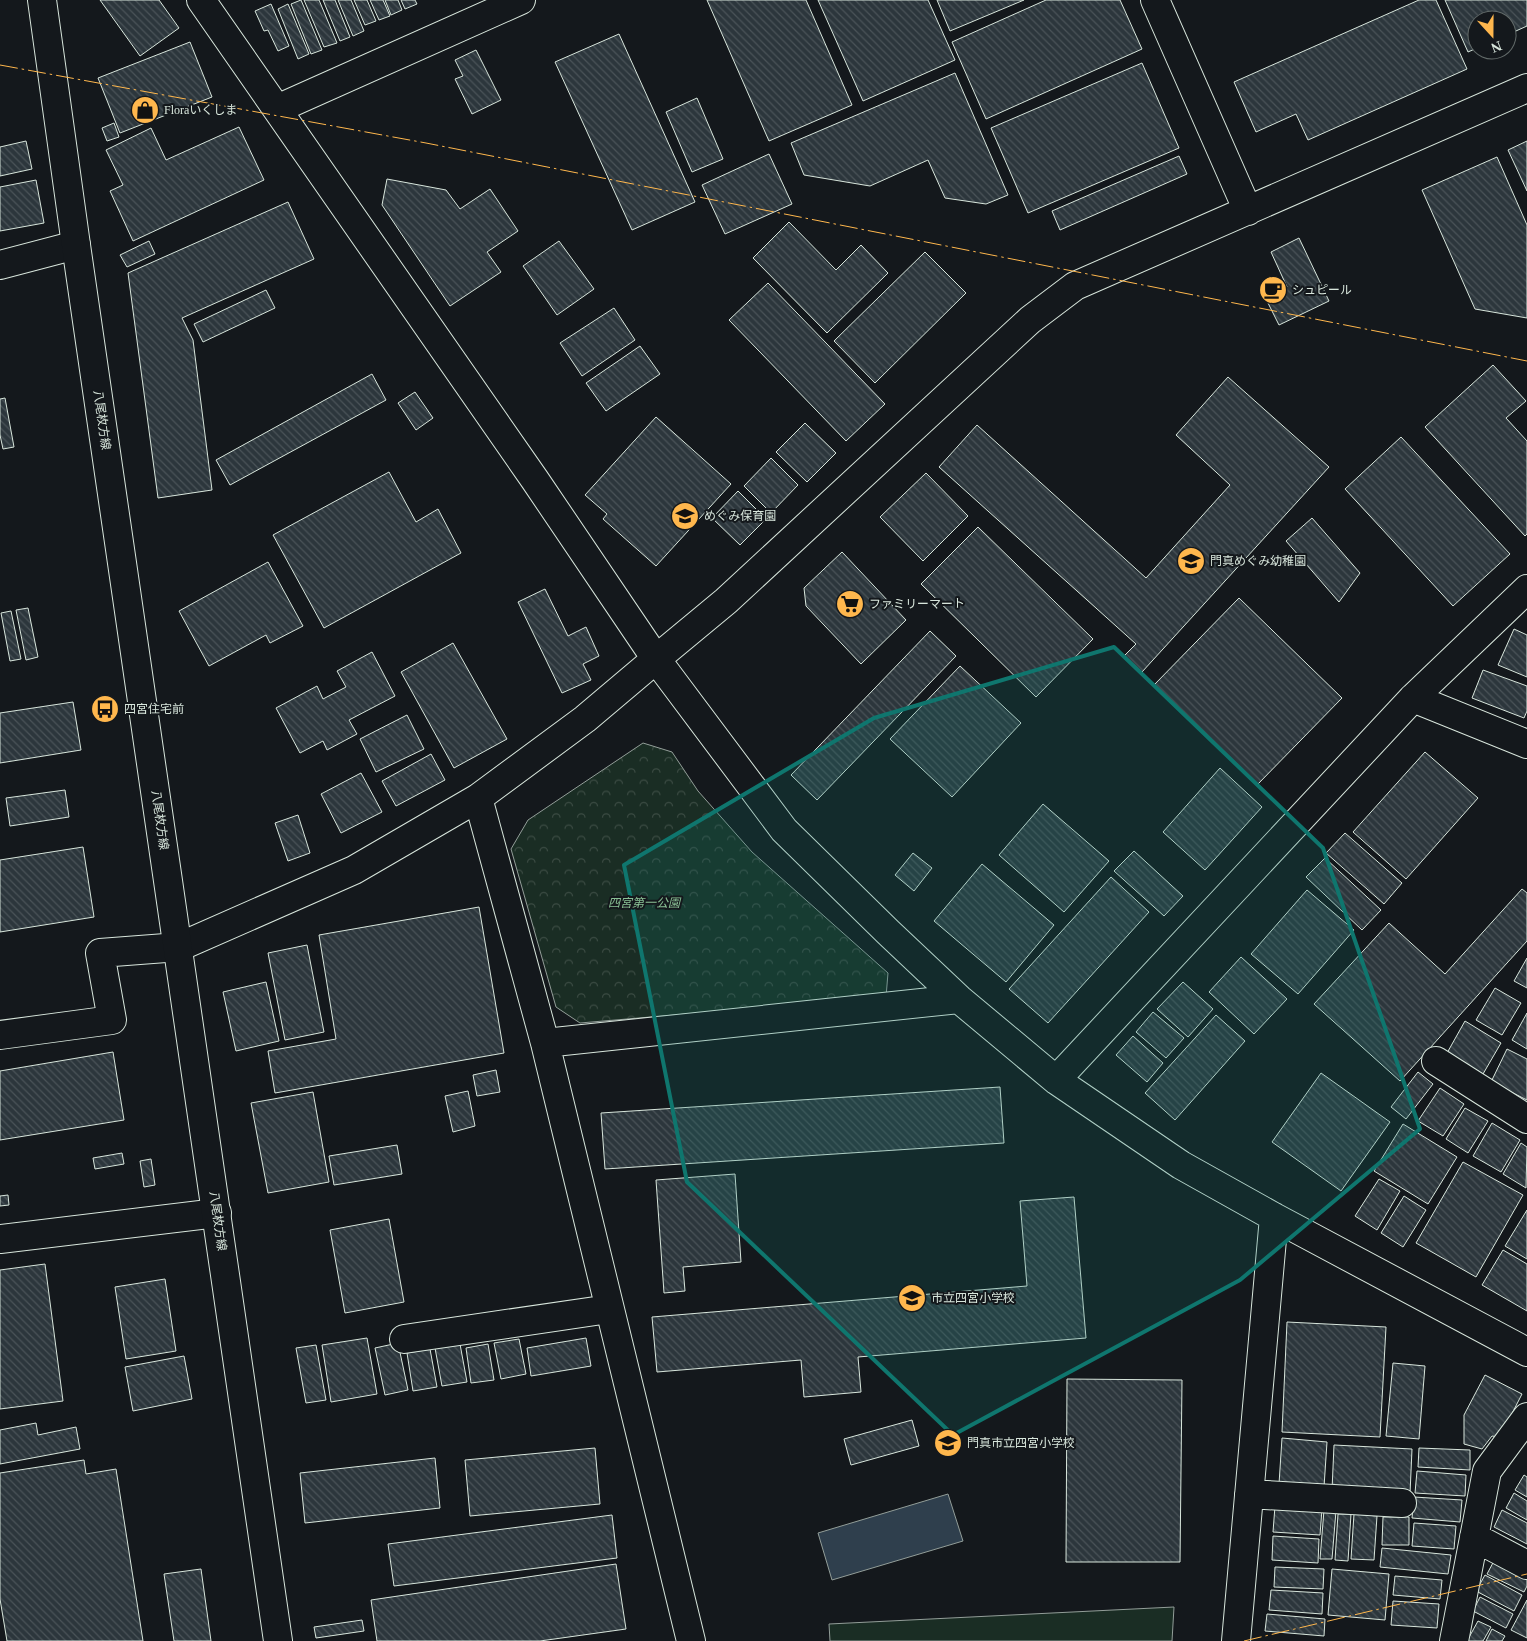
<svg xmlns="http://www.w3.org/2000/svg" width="1527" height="1641" font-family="'Times New Roman','Noto Sans JP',serif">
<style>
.park{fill:url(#park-crowns);stroke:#939e99}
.pitch{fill:#1a2d24;stroke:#939e99}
.water{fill:#2f3f4d;stroke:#939e99}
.building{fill:url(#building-back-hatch);stroke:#d8e6dc}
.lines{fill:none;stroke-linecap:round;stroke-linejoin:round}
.minor-casing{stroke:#d8e6dc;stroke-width:30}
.major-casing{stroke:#d8e6dc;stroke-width:30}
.minor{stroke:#14181c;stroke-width:28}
.major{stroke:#14181c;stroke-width:28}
.power{stroke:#ffb74d;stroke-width:1;stroke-dasharray:18 4 2.5 4;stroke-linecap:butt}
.marked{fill:#0f766e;fill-opacity:0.2;stroke:#0f766e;stroke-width:4;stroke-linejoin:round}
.labels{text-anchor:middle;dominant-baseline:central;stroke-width:4;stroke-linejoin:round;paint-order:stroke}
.poi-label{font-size:12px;fill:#d8e6dc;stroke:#14181c;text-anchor:start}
.street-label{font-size:12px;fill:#d8e6dc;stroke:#14181c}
.park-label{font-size:12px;font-style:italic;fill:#8ac095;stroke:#14181c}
</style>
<defs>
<pattern id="park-crowns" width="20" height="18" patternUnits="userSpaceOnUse" patternTransform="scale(1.25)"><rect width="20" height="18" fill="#1a2d24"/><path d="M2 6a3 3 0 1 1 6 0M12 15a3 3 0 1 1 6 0" fill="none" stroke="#3b4b43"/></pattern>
<pattern id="building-back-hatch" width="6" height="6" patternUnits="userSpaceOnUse" patternTransform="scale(1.25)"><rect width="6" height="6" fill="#2c363c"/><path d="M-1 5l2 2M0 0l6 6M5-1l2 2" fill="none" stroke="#4a5358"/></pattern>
</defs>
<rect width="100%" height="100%" fill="#14181c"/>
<!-- park -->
<path class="park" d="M643,743l29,9 26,39 54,61 136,121 -2,24 -306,26 -24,-16 -45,-158 17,-29z"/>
<!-- pitch -->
<path class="pitch" d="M1174,1607l-2,34h-342l-1,-17z"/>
<!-- water -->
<path class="water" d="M948,1494l15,47 -131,39 -14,-47z"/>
<!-- building -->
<path class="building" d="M100,0h59l20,28 -39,28z
M301,0l21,50 -11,4 -20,-50z
M304,0h15l18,43 -13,4z
M323,0h12l15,37 -10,4z
M338,0h13l13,31 -11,5z
M354,0h13l9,21 -11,4z
M370,0h13l7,16 -11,4z
M385,0h13l4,10 -11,5z
M401,0h14l2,4 -12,5z
M707,0h99l46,105 -83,36z
M818,0h110l27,60 -92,41z
M937,0h87l-74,31z
M1046,0h74l22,49 -156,70 -34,-77z
M1419,0h17l31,69 -159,71 -12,-26 -40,18 -22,-50z
M1445,0h82v26l-20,9v-15h-30v28l-9,4z
M271,4l18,42 -11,5 -10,-21 -4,1 -9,-20z
M288,4l21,50 -11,5 -20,-50z
M619,34l76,168 -63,28 -77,-168z
M190,42l22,55 -92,36 -22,-55z
M476,50l25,50 -29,14 -17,-35 8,-3 -8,-16z
M1142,63l37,85 -151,65 -37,-85z
M955,73l53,122 -22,9 -41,-6 -17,-38 -58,26 -66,-11 -13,-32z
M697,98l26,61 -31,13 -26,-60z
M114,123l5,14 -12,4 -5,-13z
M239,127l25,53 -131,61 -23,-50 13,-6 -17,-35 45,-22 15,32z
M26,141l6,28 -32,7v-29z
M1527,141v50l-19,-41z
M769,154l23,50 -67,30 -23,-49z
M1179,156l8,18 -127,56 -8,-19z
M1497,157l30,68v93l-52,-9 -53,-119z
M387,179l59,11 14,19 30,-20 28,42 -31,21 14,20 -51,34 -68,-101z
M36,180l8,43 -44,8v-44z
M288,202l26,57 -132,59 11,22 19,150 -54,8 -30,-225z
M789,222l47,48 25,-25 27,28 -61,60 -74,-75z
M1299,238l30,63 -50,24 -14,-28 22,-10 -16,-35z
M149,241l6,13 -28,13 -7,-12z
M559,241l35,48 -37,26 -34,-49z
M925,252l41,41 -91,90 -41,-42z
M768,283l117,121 -39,37 -117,-121z
M266,290l9,18 -72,34 -9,-18z
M614,308l21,32 -53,36 -22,-33z
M640,346l20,28 -54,37 -20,-28z
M1493,365l33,36 -20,17 21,23v93l-2,2 -100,-109z
M372,374l14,26 -156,85 -14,-25z
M1228,377l101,90 -187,205 -18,-16 12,-12 -197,-177 38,-42 169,153 84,-93 -54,-50z
M415,392l18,26 -17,12 -18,-27z
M5,398l9,49 -11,2 -3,-14v-36z
M656,417l75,67 -75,82 -53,-47 4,-5 -22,-19z
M805,423l31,30 -29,29 -31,-30z
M1401,437l109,117 -57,52 -108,-117z
M771,458l27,27 -27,28 -27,-27z
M389,472l27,50 22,-13 23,44 -137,75 -51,-93z
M926,473l42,43 -45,45 -43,-44z
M738,491l28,28 -26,26 -28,-27z
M1312,518l48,55 -21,29 -53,-61z
M978,527l115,112 -57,58 -115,-113z
M842,552l64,68 -45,44 -55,-58 -2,-18z
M268,562l35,64 -33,17 -4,-8 -57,31 -30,-55z
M545,589l23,47 18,-9 13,29 -16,8 8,16 -29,13 -44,-91z
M1239,598l103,100 -85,87 -103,-100z
M28,608l10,49 -12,3 -10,-50z
M11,611l10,48 -11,2 -9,-48z
M1514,629l13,6v42l-29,-12z
M930,631l26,25 -139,144 -26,-25z
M453,643l54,96 -53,29 -53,-96z
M372,652l23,44 -46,24 8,14 -30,16 -4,-9 -23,12 -24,-45 41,-22 6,13 23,-12 -9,-16z
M960,666l61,57 -69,74 -62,-58z
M1483,670l44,16v25l-3,7 -52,-20z
M73,702l8,48 -81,13v-50z
M407,715l17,34 -48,23 -16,-33z
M1425,752l53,46 -72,81 -53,-47z
M431,754l14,26 -49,26 -14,-25z
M1220,768l42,39 -57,63 -42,-38z
M361,773l21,39 -41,21 -20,-39z
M65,790l4,27 -59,9 -4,-28z
M1043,804l66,57 -45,51 -65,-57z
M298,815l12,38 -22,8 -13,-38z
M1345,833l57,50 -18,21 -58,-51z
M83,847l11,70 -94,15v-72z
M1134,851l49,45 -19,20 -50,-45z
M913,853l19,15 -18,23 -19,-16z
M1325,858l56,52 -19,20 -56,-53z
M982,864l72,61 -48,57 -72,-61z
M1111,877l38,35 -101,111 -39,-34z
M1522,889l5,4v48l-127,140 -86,-77 75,-81 56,51z
M1307,890l47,40 -56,64 -47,-40z
M479,907l25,146 -229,40 -7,-42 68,-12 -17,-104z
M307,945l17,87 -39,8 -17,-87z
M1241,957l46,42 -33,35 -45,-42z
M1527,958v30l-13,-7z
M266,982l13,59 -43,10 -13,-59z
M1183,982l30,27 -25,28 -31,-28z
M1495,988l26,15 -19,32 -26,-15z
M1153,1012l31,26 -18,20 -30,-26z
M1527,1013v36l-15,-9z
M1216,1015l29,26 -70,79 -30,-27z
M1465,1021l36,22 -18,31 -36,-21z
M1133,1036l30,27 -16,19 -31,-27z
M1507,1049l20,10v41l-36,-18z
M113,1052l11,68 -124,20v-69z
M496,1070l4,22 -23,4 -4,-21z
M1418,1072l15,12 -27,35 -15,-12z
M1321,1073l69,49 -49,69 -69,-49z
M1000,1087l4,56 -399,26 -4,-56z
M1440,1088l24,16 -21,32 -25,-15z
M468,1091l7,35 -22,6 -8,-36z
M313,1092l16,90 -61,11 -17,-90z
M1465,1108l23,13 -20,32 -22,-14z
M1492,1123l28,17 -19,32 -28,-16z
M1403,1124l54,33 -29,47 -54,-33z
M1521,1143l6,4 -1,41 -23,-14z
M397,1145l5,29 -68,11 -5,-29z
M122,1153l2,11 -29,5 -2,-11z
M151,1159l4,26 -11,2 -4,-26z
M1463,1162l60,33 -47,82 -60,-34z
M735,1174l6,88 -58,5 2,24 -21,2 -8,-113z
M1379,1179l21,12 -23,39 -22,-14z
M8,1195l1,10 -9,1v-10z
M1404,1196l22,14 -23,37 -22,-14z
M1074,1197l12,141 -228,19 3,35 -57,5 -3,-37 -144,12 -5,-55 375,-31 -7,-85z
M1527,1210v49l-22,-13z
M389,1219l15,83 -59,11 -15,-83z
M1503,1250l24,14v47l-45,-26z
M45,1264l18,137 -63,8v-139z
M165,1279l11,72 -50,8 -11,-72z
M1287,1322l99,5 -6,110 -98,-5z
M367,1338l10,56 -46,8 -9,-57z
M586,1338l5,28 -60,10 -4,-28z
M519,1339l7,35 -25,5 -7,-36z
M398,1343l10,47 -23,5 -10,-47z
M460,1344l7,38 -25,4 -7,-38z
M488,1344l6,36 -23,3 -5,-35z
M316,1345l10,55 -20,3 -10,-55z
M430,1349l7,38 -24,4 -6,-38z
M184,1356l8,43 -59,12 -8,-44z
M1393,1363l32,3 -6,73 -33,-3z
M1485,1375l37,19 -22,43 -8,-1 -10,13 -18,-5v-29z
M1067,1379l115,1 -2,182h-114z
M912,1420l7,26 -68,19 -7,-26z
M36,1423l2,12 38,-8 4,22 -80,15v-34z
M1282,1438l45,4 -3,45 -45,-3z
M1334,1445l78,4 -2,45 -78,-4z
M595,1448l5,56 -130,12 -5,-56z
M1419,1448l51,2v20l-52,-3z
M435,1458l5,50 -135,15 -5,-50z
M84,1460l2,14 30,-5 27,172h-136l-7,-42v-126z
M1417,1471l49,4 -1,21 -50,-3z
M1524,1475l3,2v20l-12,-7z
M1514,1493l13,8v19l-21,-12z
M1414,1497l48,3 -2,22 -48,-4z
M1275,1506l47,3 -2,26 -47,-3z
M1324,1510l12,1 -4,48h-12z
M1502,1510l25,13v21l-33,-17z
M1338,1514h13l-3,47 -13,-1z
M1354,1514l23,2 -3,44 -23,-1z
M612,1515l5,43 -223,28 -6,-42z
M1383,1517h26v28h-27z
M1414,1523l42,3 -2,23 -42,-3z
M1273,1536l46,3 -1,24 -46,-3z
M1382,1548l69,7 -3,19 -68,-7z
M1495,1559l32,16v11l-3,6 -37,-18z
M616,1564l10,65 -86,12h-163l-6,-41z
M1275,1567l49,2 -1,20 -49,-2z
M201,1569l10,72h-37l-10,-67z
M1332,1569l57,5 -4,46 -57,-5z
M1485,1575l37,20 -8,16 -38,-20z
M1395,1576l47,4 -2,19 -47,-4z
M1271,1590l52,3 -1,21 -53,-4z
M1480,1597l33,17 -7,14 -33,-17z
M1527,1600v38l-16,-8z
M1393,1601l46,3 -2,24 -46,-3z
M1267,1614l58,5 -1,17 -59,-5z
M362,1620l2,11 -48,7 -2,-11z
M1478,1621l13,6 -8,14h-16z
M1492,1629l13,7 -3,5h-16z"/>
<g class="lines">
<!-- minor casing -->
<g class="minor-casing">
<path id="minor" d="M1155,0l93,211
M1527,88l-452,198 -45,34 -304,281 -70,58 128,171 104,102 71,67 97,81 125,85 93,52 253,135
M277,109l244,-109
M0,265l76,-20
M1413,698l114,46
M478,798l67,245 146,598
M0,1035l112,-15 -12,-67 79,-6 175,-77 124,-72 107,-79 71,-60 -121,-179 -334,-480
M545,1043l414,-44
M1436,1061l91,58
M1056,1080l357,-382 114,-109
M0,1239l217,-26
M404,1339l205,-30
M1249,1494l153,9
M1474,1537l53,28
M1236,1641l38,-424
M1454,1641l33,-170 40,-54"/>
</g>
<!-- major casing -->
<g class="major-casing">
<path id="major" d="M42,0l34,245 202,1396"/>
</g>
<!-- minor -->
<use href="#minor" class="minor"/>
<!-- major -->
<use href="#major" class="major"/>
<!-- power -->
<path class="power" d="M0,65l426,78 1101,218
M1244,1641l283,-67"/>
</g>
<!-- marked area -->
<path class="marked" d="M1114,647l209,201 97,281 -180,151 -287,155 -266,-253 -63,-317 250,-147z"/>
<!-- icons -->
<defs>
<g id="shop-disc" transform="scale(1.4375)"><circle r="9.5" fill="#ffb74d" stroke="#14181c"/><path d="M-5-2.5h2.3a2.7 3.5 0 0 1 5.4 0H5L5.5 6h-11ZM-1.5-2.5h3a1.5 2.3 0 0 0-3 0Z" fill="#111"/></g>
<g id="cafe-disc" transform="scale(1.4375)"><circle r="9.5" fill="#ffb74d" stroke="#14181c"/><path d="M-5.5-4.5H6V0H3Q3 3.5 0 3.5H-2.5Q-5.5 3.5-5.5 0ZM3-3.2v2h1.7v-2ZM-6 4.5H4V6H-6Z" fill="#111"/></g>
<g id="school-disc" transform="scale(1.4375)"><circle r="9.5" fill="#ffb74d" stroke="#14181c"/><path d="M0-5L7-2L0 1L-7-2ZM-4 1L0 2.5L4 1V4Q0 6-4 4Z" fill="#111"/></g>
<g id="supermarket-disc" transform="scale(1.4375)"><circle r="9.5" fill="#ffb74d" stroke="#14181c"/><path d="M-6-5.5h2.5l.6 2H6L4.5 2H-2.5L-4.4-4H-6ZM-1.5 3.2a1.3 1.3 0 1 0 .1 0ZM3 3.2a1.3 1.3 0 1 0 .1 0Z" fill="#111"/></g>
<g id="bus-disc" transform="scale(1.4375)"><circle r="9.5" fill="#ffb74d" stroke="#14181c"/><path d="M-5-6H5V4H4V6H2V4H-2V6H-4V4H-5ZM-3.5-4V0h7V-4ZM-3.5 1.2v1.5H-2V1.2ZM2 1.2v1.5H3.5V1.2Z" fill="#111"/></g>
</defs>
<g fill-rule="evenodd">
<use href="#shop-disc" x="145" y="110"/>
<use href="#cafe-disc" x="1273" y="290"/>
<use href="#school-disc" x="685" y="516"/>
<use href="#school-disc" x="1191" y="561"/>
<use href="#supermarket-disc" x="850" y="604"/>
<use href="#bus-disc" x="105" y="709"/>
<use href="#school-disc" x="912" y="1298"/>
<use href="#school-disc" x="948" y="1443"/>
</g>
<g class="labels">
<!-- poi labels -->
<g class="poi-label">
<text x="164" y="110">Floraいくしま</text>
<text x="1292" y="290">シュピール</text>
<text x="704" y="516">めぐみ保育園</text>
<text x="1210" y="561">門真めぐみ幼稚園</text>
<text x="869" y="604">ファミリーマート</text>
<text x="124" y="709">四宮住宅前</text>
<text x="931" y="1298">市立四宮小学校</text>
<text x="967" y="1443">門真市立四宮小学校</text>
</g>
<!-- street labels -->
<g class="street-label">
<text transform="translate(102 420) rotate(82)">八尾枚方線</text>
<text transform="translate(160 820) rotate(82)">八尾枚方線</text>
<text transform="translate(218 1221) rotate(82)">八尾枚方線</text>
</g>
<!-- park labels -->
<g class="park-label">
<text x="644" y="903">四宮第一公園</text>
</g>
</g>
<!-- north arrow -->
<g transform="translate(1492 35) rotate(159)"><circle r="24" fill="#14181c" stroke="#626a69"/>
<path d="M0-4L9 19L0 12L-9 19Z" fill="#ffb74d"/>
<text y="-8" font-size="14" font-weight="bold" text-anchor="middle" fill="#d8e6dc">N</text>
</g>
</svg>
